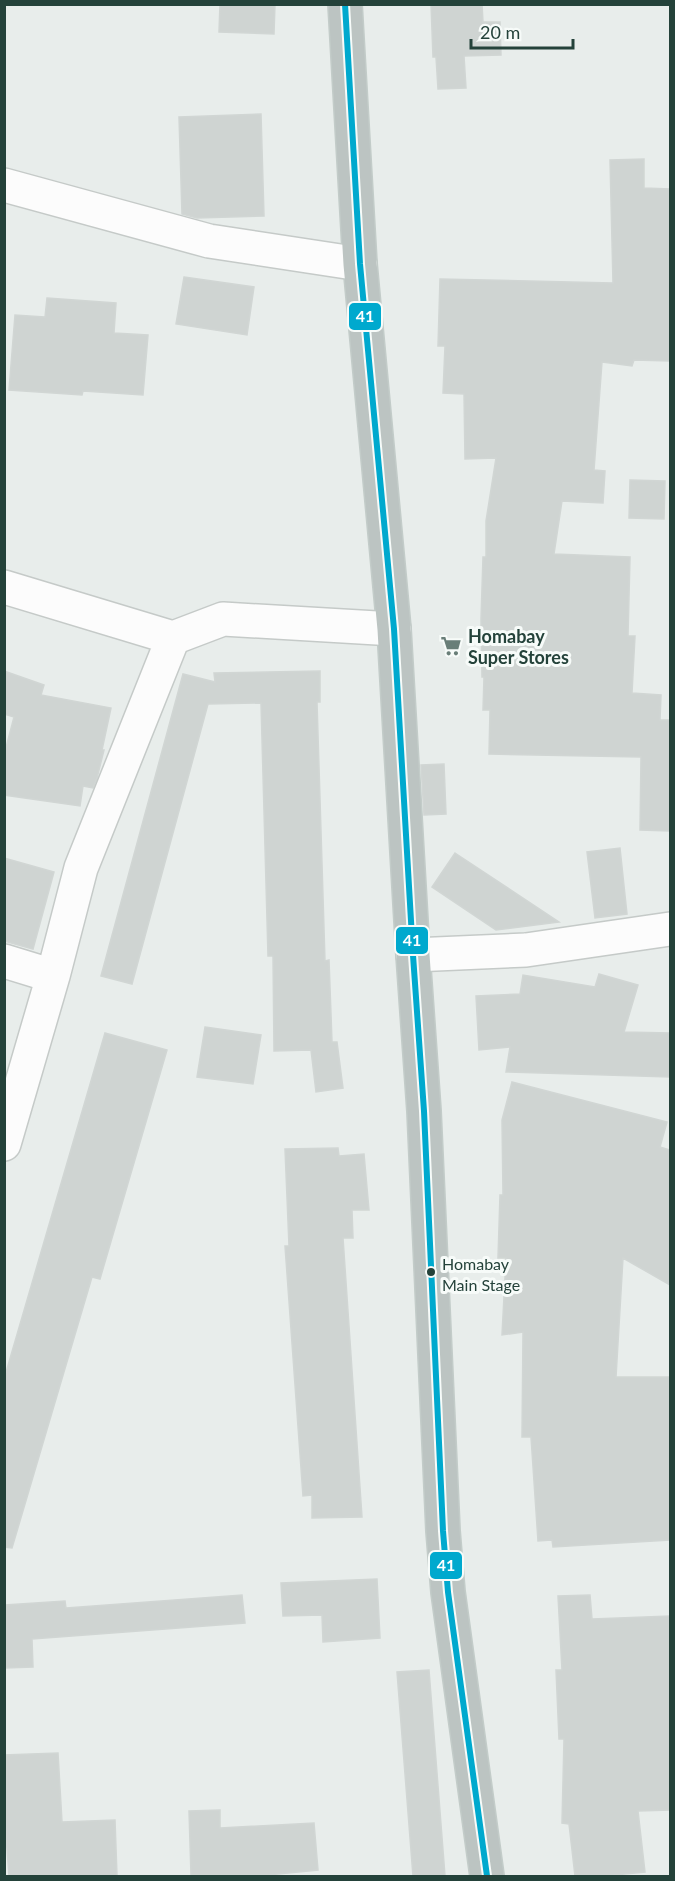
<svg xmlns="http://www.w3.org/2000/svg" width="675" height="1881" font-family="Lato,sans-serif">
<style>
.building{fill:#cfd4d2;stroke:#d1d6d4;stroke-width:1.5}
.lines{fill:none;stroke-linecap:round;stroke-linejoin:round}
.minor-casing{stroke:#c5cac8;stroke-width:36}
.highway-casing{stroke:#c3ccc9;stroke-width:36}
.minor{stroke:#fcfcfc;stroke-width:33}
.highway{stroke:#bcc4c2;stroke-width:33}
.bus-1-casing{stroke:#f7fbf9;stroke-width:10}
.bus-1{stroke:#00a9ce;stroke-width:6}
.bus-dot{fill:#24423a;stroke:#f7fbf9;stroke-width:2}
.labels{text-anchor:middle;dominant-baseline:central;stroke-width:6;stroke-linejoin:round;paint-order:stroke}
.bus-label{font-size:16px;fill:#24423a;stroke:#f7fbf9;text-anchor:start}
.poi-label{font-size:18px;font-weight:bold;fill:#24423a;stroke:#f7fbf9;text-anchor:start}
.line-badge{stroke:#f7fbf9;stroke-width:2}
.badge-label{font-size:16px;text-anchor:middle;font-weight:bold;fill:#fff}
</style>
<rect width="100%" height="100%" fill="#e8edeb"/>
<!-- building -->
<path class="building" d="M220,4h55l-1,30 -55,-2z
M431,4h51l1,18h17l1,33 -37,1 2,32 -28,1 -2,-32h-3z
M261,114l3,102 -67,2 -15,-4 -3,-97z
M644,159v29l26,1v172l-36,-1 -2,6 -30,-4 -8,108 11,1 -2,32 -41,-2 -8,53 76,3 -2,79h7l-3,57 29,2 -1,25h10v111l-30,-1 1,-73 -152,-3 1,-44h-7l1,-33h-2l-1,-58 2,-62h3v-36l10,-63 -31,1 -1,-65 -21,-1 2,-47h-7l2,-67 173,4 -3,-123z
M184,277l70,10 -7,48 -71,-11z
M47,298l69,5 -2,30 34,2 -5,60 -60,-4 -1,4 -73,-5 6,-75 30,2z
M630,480l35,1 -1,38 -35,-1z
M4,671l40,14 -3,10 70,13 -9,42h2l-7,28 -4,10 -10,-2 -3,20 -76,-11v-40l10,-38 -10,-3z
M320,671v31h-3l8,259 4,-1 3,82h5l6,46 -27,4 -5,-42 -37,1 -1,-95h-5l-7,-253 -53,1 -76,280 -31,-8 82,-302 32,8 -1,-9z
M444,764l2,50 -22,1 -3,-50z
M620,848l7,66 -32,4 -8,-66z
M455,853l104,69 -63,8 -64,-43z
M4,858l50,14 -21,77 -29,-8z
M599,974l39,11 -14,47 46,1v44l-164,-5 4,-25 -31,3 -3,-54 44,-2 3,-19 72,12z
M205,1027l56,8 -8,49 -56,-7z
M105,1033l62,17 -67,229 -8,-2 -80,271 -8,-1v-168z
M512,1082l155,40 -7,25 10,3v135l-47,-27 -7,119h54v163l-117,7 -1,-7 -14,1 -7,-104h-9l1,-105 -21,3 4,-77h-8l2,-63h3l-1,-75z
M338,1148l1,8 25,-2 5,56h-17l1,28h-10l19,279 -50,1v-23l-9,1 -18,-250h4l-4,-97z
M377,1579l3,59 -57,4 -1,-27 -39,1 -2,-33z
M242,1595l3,28 -213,16 1,28 -28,1v-63l60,-4 1,7z
M590,1595l2,24 78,-3v194l-32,1 7,61 -41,4h-29l-6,-52 -7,-1 2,-84h-5l-3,-69h6l-4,-74z
M429,1670l16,206h-32l-16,-204z
M58,1753l4,69 53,-2 2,56h-108l-5,-66v-55z
M220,1810v18l94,-5 4,47 -50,5h-77l-2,-64z"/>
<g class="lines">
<!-- minor casing -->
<g class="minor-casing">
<path id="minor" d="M4,185l205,56 151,23
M4,587l169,51
M413,955l113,-5 144,-21
M4,961l49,15
M4,1144l49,-168 28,-108 92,-230 50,-19 171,10"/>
</g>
<!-- highway casing -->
<g class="highway-casing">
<path id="highway" d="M345,4l15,260 34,365 19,326 11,156 19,420 5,61 39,284"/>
</g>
<!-- minor -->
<use href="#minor" class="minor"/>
<!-- highway -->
<use href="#highway" class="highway"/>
<!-- bus-1 casing -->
<g class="bus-1-casing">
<path id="bus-1" d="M345,4l15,260 34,365 19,326 11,156 19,420 5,61 39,284"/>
</g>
<!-- bus-1 -->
<use href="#bus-1" class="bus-1"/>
</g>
<!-- icons -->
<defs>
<g id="supermarket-bare" transform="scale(1.62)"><path d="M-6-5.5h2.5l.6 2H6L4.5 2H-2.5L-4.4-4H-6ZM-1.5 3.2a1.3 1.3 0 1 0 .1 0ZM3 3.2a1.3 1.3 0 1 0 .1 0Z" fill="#697e78" stroke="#f7fbf9" stroke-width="2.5" paint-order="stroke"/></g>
</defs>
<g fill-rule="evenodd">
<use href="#supermarket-bare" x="451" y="646"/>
</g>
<!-- markers -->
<circle class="bus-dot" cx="431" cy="1272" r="5"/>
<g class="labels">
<!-- bus labels -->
<g class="bus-label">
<text x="442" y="1263">Homabay<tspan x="442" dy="21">Main Stage</tspan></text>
</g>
<!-- poi labels -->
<g class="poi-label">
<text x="468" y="636">Homabay<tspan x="468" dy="21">Super Stores</tspan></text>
</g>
</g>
<g class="line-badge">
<rect x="348" y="302" width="34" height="29" rx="6" fill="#00a9ce"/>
<rect x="395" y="926" width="34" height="29" rx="6" fill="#00a9ce"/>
<rect x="429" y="1551" width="34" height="29" rx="6" fill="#00a9ce"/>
</g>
<g class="badge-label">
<text x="365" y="322">41</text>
<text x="412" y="946">41</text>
<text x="446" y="1571">41</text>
</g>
<!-- border -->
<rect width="675" height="1881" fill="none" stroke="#24423a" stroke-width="12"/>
<!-- scale -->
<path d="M471 39v9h102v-9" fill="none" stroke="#24423a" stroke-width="3"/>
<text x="480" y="39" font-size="18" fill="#24423a" stroke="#f7fbf9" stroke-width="4.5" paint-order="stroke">20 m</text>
</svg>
